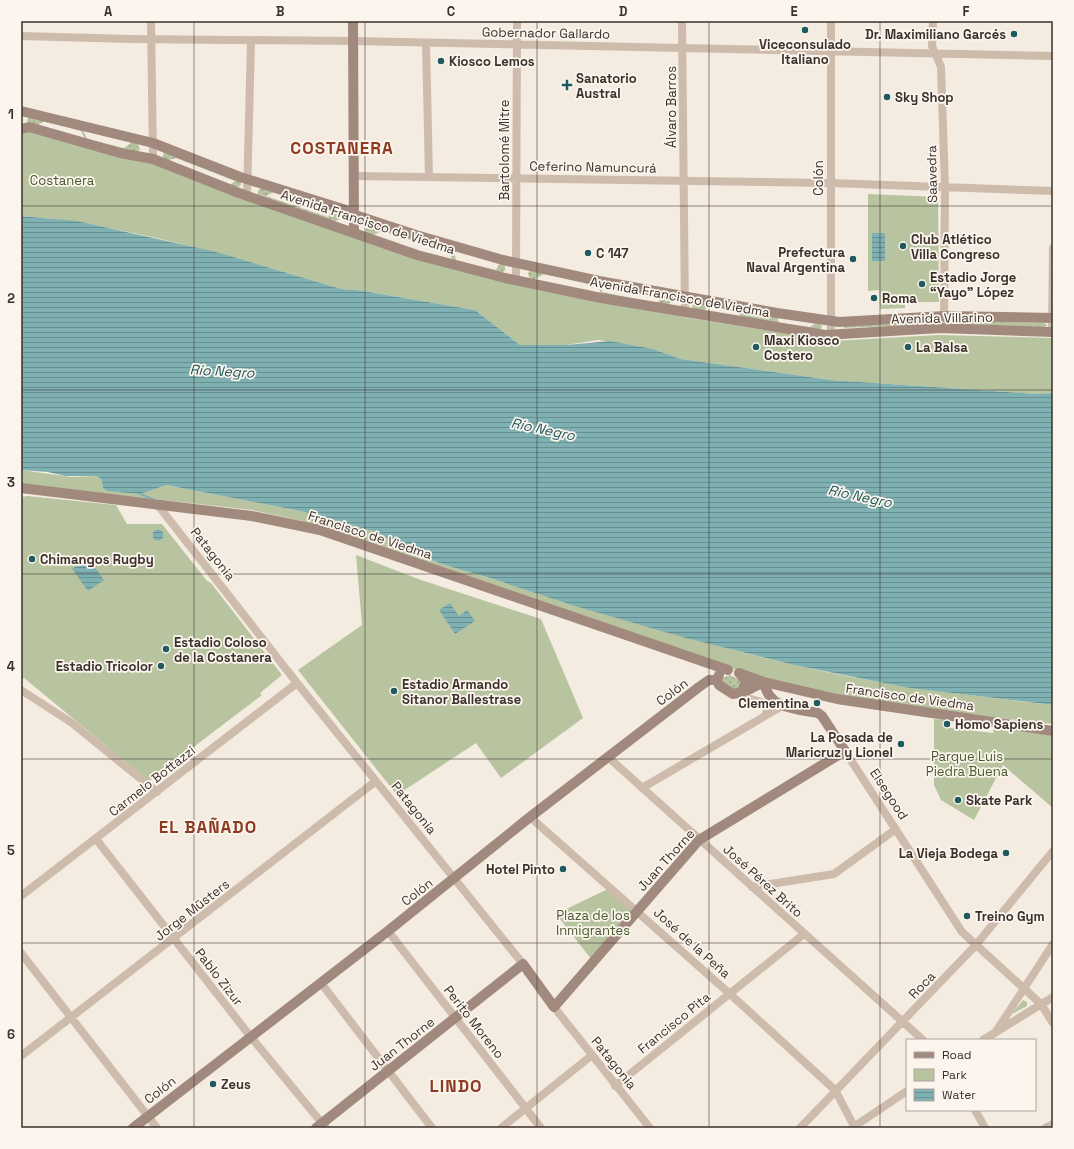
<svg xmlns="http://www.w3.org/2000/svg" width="1074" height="1149" font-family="'Space Grotesk',sans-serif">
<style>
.grass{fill:url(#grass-dots)}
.park{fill:#b8c4a0}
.water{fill:url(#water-rules)}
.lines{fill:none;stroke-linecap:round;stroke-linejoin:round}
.stream{stroke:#7fb0b2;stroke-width:2}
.street{stroke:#cdbbac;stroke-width:8}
.secondary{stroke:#a18a7d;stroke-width:10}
.grid{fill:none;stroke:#3b302b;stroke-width:1;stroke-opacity:0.55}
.poi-dot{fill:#1f5a5e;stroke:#fbf5ee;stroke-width:1.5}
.labels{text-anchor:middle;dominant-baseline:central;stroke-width:3.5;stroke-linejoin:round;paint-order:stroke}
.street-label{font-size:13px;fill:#3b302b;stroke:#fbf5ee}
.poi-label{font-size:13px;font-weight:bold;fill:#3b302b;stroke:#fbf5ee;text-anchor:start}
.park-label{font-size:13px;fill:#4a5a2e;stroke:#fbf5ee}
.water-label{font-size:14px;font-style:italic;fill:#1f5a5e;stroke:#fbf5ee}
.district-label{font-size:17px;font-weight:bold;letter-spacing:1px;fill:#8c3b22;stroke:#fbf5ee}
.neatline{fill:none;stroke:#3b302b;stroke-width:1.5}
.grid-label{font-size:13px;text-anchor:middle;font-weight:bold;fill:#3b302b}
</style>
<defs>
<pattern id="grass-dots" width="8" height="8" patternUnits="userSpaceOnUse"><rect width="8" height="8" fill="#b8c4a0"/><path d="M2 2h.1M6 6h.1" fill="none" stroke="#97a083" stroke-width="1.8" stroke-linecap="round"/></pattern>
<pattern id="water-rules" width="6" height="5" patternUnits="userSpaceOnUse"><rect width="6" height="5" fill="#7fb0b2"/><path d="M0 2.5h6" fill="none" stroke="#699091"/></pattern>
</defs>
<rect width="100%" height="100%" fill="#f4ebe1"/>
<!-- grass -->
<path class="grass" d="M29,117l54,13 4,9 37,9 8,-6 5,1 3,6 -2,3 -52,-11 -5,-10 -37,-10 -7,5 -9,-3 -1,-3z
M164,152l77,30v3l-3,2 -8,-2 5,-4 -59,-23 -10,3 -4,-3z
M261,188l15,3 -10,5 62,21 6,-7 5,1 1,8 -6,3 -76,-28v-3z
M373,225l81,25 2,10 40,10 4,-7 5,3v4l-3,3 -50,-12 -2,-9 -68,-21 -11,5 -5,-4v-3z
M531,270l69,14 2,8 54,11 9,-6 6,2 -2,6 -68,-11 -3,-9 -54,-11 -10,6 -5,-3 -1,-4z
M935,321l2,3 -94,4 2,-2z
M961,321l83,2 3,2 -3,2 -85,-3z
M730,675l11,6 1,3 -6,7 -15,-9 1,-4z"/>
<!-- park -->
<path class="park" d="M28,130l124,33 264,95 268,59 149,24 105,-6 115,3v55l-15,1 -207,-14 -150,-21 -28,-10 -55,-9 -32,5h-46l-45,-35 -118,-20 -16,-1c-105,-31 -211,-64 -320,-73v-85z
M868,194l70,3 1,105h-34v6l-25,1 -1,-19 -11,1z
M695,303l82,13 2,7 31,4 8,-5 2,1 2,4 -3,4 -77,-12 -5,-8 -27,-5 -9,6 -8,-3 -1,-3z
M21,470l50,7 26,-1 4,3 2,9 63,-3 139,27 71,20 46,25 29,10c115,32 227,72 344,98 85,20 171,30 258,40v19c-72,-8 -145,-16 -217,-30 -32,-6 -65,-15 -97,-23l-414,-145 -73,-16 -231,-26z
M27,496l89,9 11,19h35l45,57 4,2 71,92 -22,18 2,2 -113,86 -125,-103 -3,2v-183z
M356,555l65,25 120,39 42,99 -82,60 -25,-35 -79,52 -99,-125 64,-45z
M934,719l11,1 -1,7 49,6 1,-7 59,10v72l-50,-43 -29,55 -33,-20 -7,-15z
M608,889l24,22 -40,49 -36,-46z
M1023,1000l4,2v4l-15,8z"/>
<!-- water -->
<path class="water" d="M21,216l56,5 139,31 125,37 16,1 118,20 45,35h46l44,-4 43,8 28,10 150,21 207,14 15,-1v312l-143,-17 -41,-8 -75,-15 -108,-27 -111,-32 -85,-28 -39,-11 -29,-10 -46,-25 -71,-20 -139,-27 -26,9 -32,-3 -5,-3 -2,-9 -4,-3h-32l-17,-4 -27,-2z
M872,233h13v28h-13z
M152.5 535a5.5 5.5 0 1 1 11 0a5.5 5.5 0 1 1-11 0Z
M88,558l16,22 -16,11 -16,-22z
M450,603l9,13 8,-6 8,11 -20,13 -16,-24z"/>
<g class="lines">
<!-- stream -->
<path class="stream" d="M140,494l13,5"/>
<!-- street -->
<path class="street" d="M151,21l2,138
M682,21l3,292
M831,21v314
M933,21l-1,25 9,21 4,120 -1,142
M21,36l110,3 222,2 700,15
M426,43l3,134
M355,176l476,7 222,8
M247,195l4,-154
M516,280l1,-259
M1052,332l1,-84
M157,504l140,179 226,281
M21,690l51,33 85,69
M734,694l30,9 3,7 -1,4
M845,751l117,181 79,72 12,19
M608,757l315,283
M642,788l140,-82
M530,817l200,177 105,96 20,38
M96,839l154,197 76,92
M752,887l82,-13 62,-45
M21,896l276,-213
M388,931l153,197
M21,953l136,175
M321,983l111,145
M554,1007l96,121
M995,1033l58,-89
M983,1040l70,-43
M21,1056l355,-275
M615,1086l189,-152
M975,1110l10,18
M501,1128l90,-72
M800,1128l175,-182 78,-95
M852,1128l55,-37
M1045,1128l8,-4"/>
<!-- secondary -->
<path class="secondary" d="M353,21l1,212
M21,111l132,32 87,34 106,33 12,6 58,19 87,25 96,21 178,32 62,9 106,-6 108,2
M21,129l8,-2 91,26 33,6 86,34 178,62 88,23 96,20 224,37 115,-7 113,4
M21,488l231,28 68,14 408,140
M739,673l25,9 73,17 216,32
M739,673l7,8 -4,11
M719,675l-2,5 2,5 14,9 15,-4 16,-8
M133,1128l255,-197 142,-114 169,-130 10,-7h8
M316,1128l207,-164 31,43 145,-167 146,-89 -23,-35 -4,-3c-22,-4 -50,-4 -54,-31"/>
</g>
<!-- grid -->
<path class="grid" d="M194,21v1107M365,21v1107M537,21v1107M709,21v1107M880,21v1107M21,206h1032M21,390h1032M21,574h1032M21,759h1032M21,943h1032"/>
<!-- markers -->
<g class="poi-dot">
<circle cx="805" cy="30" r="4"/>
<circle cx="1014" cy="34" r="4"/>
<circle cx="441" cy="61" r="4"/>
<path d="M565 79h4v4h4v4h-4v4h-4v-4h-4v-4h4z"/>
<circle cx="887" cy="97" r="4"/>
<circle cx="903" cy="246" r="4"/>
<circle cx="588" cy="253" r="4"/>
<circle cx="853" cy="259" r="4"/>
<circle cx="922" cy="284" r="4"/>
<circle cx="874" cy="298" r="4"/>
<circle cx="756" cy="347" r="4"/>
<circle cx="908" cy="347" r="4"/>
<circle cx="32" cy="559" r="4"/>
<circle cx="166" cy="649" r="4"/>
<circle cx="161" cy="666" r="4"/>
<circle cx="394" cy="691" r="4"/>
<circle cx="817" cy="703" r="4"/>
<circle cx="947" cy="724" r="4"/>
<circle cx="901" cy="744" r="4"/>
<circle cx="958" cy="800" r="4"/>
<circle cx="1006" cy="853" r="4"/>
<circle cx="563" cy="869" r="4"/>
<circle cx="967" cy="916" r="4"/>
<circle cx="213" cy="1084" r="4"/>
</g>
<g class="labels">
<!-- street labels -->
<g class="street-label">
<text transform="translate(546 33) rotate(1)">Gobernador Gallardo</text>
<text transform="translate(671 107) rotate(-90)">Álvaro Barros</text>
<text transform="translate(504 150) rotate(-90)">Bartolomé Mitre</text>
<text transform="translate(593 167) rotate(1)">Ceferino Namuncurá</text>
<text transform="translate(932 174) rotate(-91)">Saavedra</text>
<text transform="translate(818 178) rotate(-90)">Colón</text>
<text transform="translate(368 222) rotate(18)">Avenida Francisco de Viedma</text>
<text transform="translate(680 297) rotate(10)">Avenida Francisco de Viedma</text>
<text transform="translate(942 318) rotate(-1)">Avenida Villarino</text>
<text transform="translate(370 535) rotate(18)">Francisco de Viedma</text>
<text transform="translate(213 554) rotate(52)">Patagonia</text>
<text transform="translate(672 692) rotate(-37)">Colón</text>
<text transform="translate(910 697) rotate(8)">Francisco de Viedma</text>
<text transform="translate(152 781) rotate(-38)">Carmelo Bottazzi</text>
<text transform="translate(889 794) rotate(57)">Elsegood</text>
<text transform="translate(414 808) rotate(51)">Patagonia</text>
<text transform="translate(666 860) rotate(-48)">Juan Thorne</text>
<text transform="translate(763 881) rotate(42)">José Pérez Brito</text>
<text transform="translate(417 892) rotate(-38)">Colón</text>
<text transform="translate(192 910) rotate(-38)">Jorge Müsters</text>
<text transform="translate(692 943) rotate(42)">José de la Peña</text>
<text transform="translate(219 977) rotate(52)">Pablo Zizur</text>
<text transform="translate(922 985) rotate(-46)">Roca</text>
<text transform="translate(474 1022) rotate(52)">Perito Moreno</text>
<text transform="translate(674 1023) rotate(-39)">Francisco Pita</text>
<text transform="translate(402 1044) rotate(-38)">Juan Thorne</text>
<text transform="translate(614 1063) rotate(51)">Patagonia</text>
<text transform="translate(160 1090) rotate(-38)">Colón</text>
</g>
<!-- poi labels -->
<g class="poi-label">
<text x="1006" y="34" text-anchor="end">Dr. Maximiliano Garcés</text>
<text x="805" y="44" text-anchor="middle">Viceconsulado<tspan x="805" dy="15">Italiano</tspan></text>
<text x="449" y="61">Kiosco Lemos</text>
<text x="576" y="78">Sanatorio<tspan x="576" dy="15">Austral</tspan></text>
<text x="895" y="97">Sky Shop</text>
<text x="911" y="239">Club Atlético<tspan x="911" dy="15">Villa Congreso</tspan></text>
<text x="845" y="252" text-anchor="end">Prefectura<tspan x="845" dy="15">Naval Argentina</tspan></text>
<text x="596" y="253">C 147</text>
<text x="930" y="277">Estadio Jorge<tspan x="930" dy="15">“Yayo” López</tspan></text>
<text x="882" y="298">Roma</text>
<text x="764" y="340">Maxi Kiosco<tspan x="764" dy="15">Costero</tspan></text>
<text x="916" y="347">La Balsa</text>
<text x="40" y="559">Chimangos Rugby</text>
<text x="174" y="642">Estadio Coloso<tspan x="174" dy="15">de la Costanera</tspan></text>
<text x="153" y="666" text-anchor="end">Estadio Tricolor</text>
<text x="402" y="684">Estadio Armando<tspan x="402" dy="15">Sitanor Ballestrase</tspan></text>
<text x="809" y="703" text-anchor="end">Clementina</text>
<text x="955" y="724">Homo Sapiens</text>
<text x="893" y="737" text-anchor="end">La Posada de<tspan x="893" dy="15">Maricruz y Lionel</tspan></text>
<text x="966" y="800">Skate Park</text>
<text x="998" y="853" text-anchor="end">La Vieja Bodega</text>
<text x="555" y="869" text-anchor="end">Hotel Pinto</text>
<text x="975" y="916">Treino Gym</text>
<text x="221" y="1084">Zeus</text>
</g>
<!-- park labels -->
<g class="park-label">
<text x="62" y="180">Costanera</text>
<text x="967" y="756">Parque Luis<tspan x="967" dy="15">Piedra Buena</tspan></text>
<text x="593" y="915">Plaza de los<tspan x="593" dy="15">Inmigrantes</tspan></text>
</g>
<!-- water labels -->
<g class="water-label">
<text transform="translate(222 371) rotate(3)">Río Negro</text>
<text transform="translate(543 429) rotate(12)">Río Negro</text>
<text transform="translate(860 496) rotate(12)">Río Negro</text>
</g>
<!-- district labels -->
<g class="district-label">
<text x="342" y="148">COSTANERA</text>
<text x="208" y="827">EL BAÑADO</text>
<text x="456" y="1086">LINDO</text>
</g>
</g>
<!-- border -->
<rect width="1074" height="1149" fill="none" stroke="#fbf5ee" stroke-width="44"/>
<!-- legend -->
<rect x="906" y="1039" width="130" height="72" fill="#fbf5ee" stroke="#aea6a0"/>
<rect x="914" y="1052" width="20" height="6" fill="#a18a7d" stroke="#aea6a0"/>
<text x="942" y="1059" font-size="12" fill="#3b302b">Road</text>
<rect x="914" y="1069" width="20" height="12" fill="#b8c4a0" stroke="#aea6a0"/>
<text x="942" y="1079" font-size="12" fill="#3b302b">Park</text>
<rect x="914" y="1089" width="20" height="12" fill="url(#water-rules)" stroke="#aea6a0"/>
<text x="942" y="1099" font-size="12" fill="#3b302b">Water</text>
<rect x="22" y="22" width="1030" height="1105" class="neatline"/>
<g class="grid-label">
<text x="108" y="16">A</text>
<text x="280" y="16">B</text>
<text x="451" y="16">C</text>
<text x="623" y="16">D</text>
<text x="794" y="16">E</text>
<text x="966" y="16">F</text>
<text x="11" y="119">1</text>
<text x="11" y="303">2</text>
<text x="11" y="487">3</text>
<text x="11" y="671">4</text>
<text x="11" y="855">5</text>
<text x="11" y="1039">6</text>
</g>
</svg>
